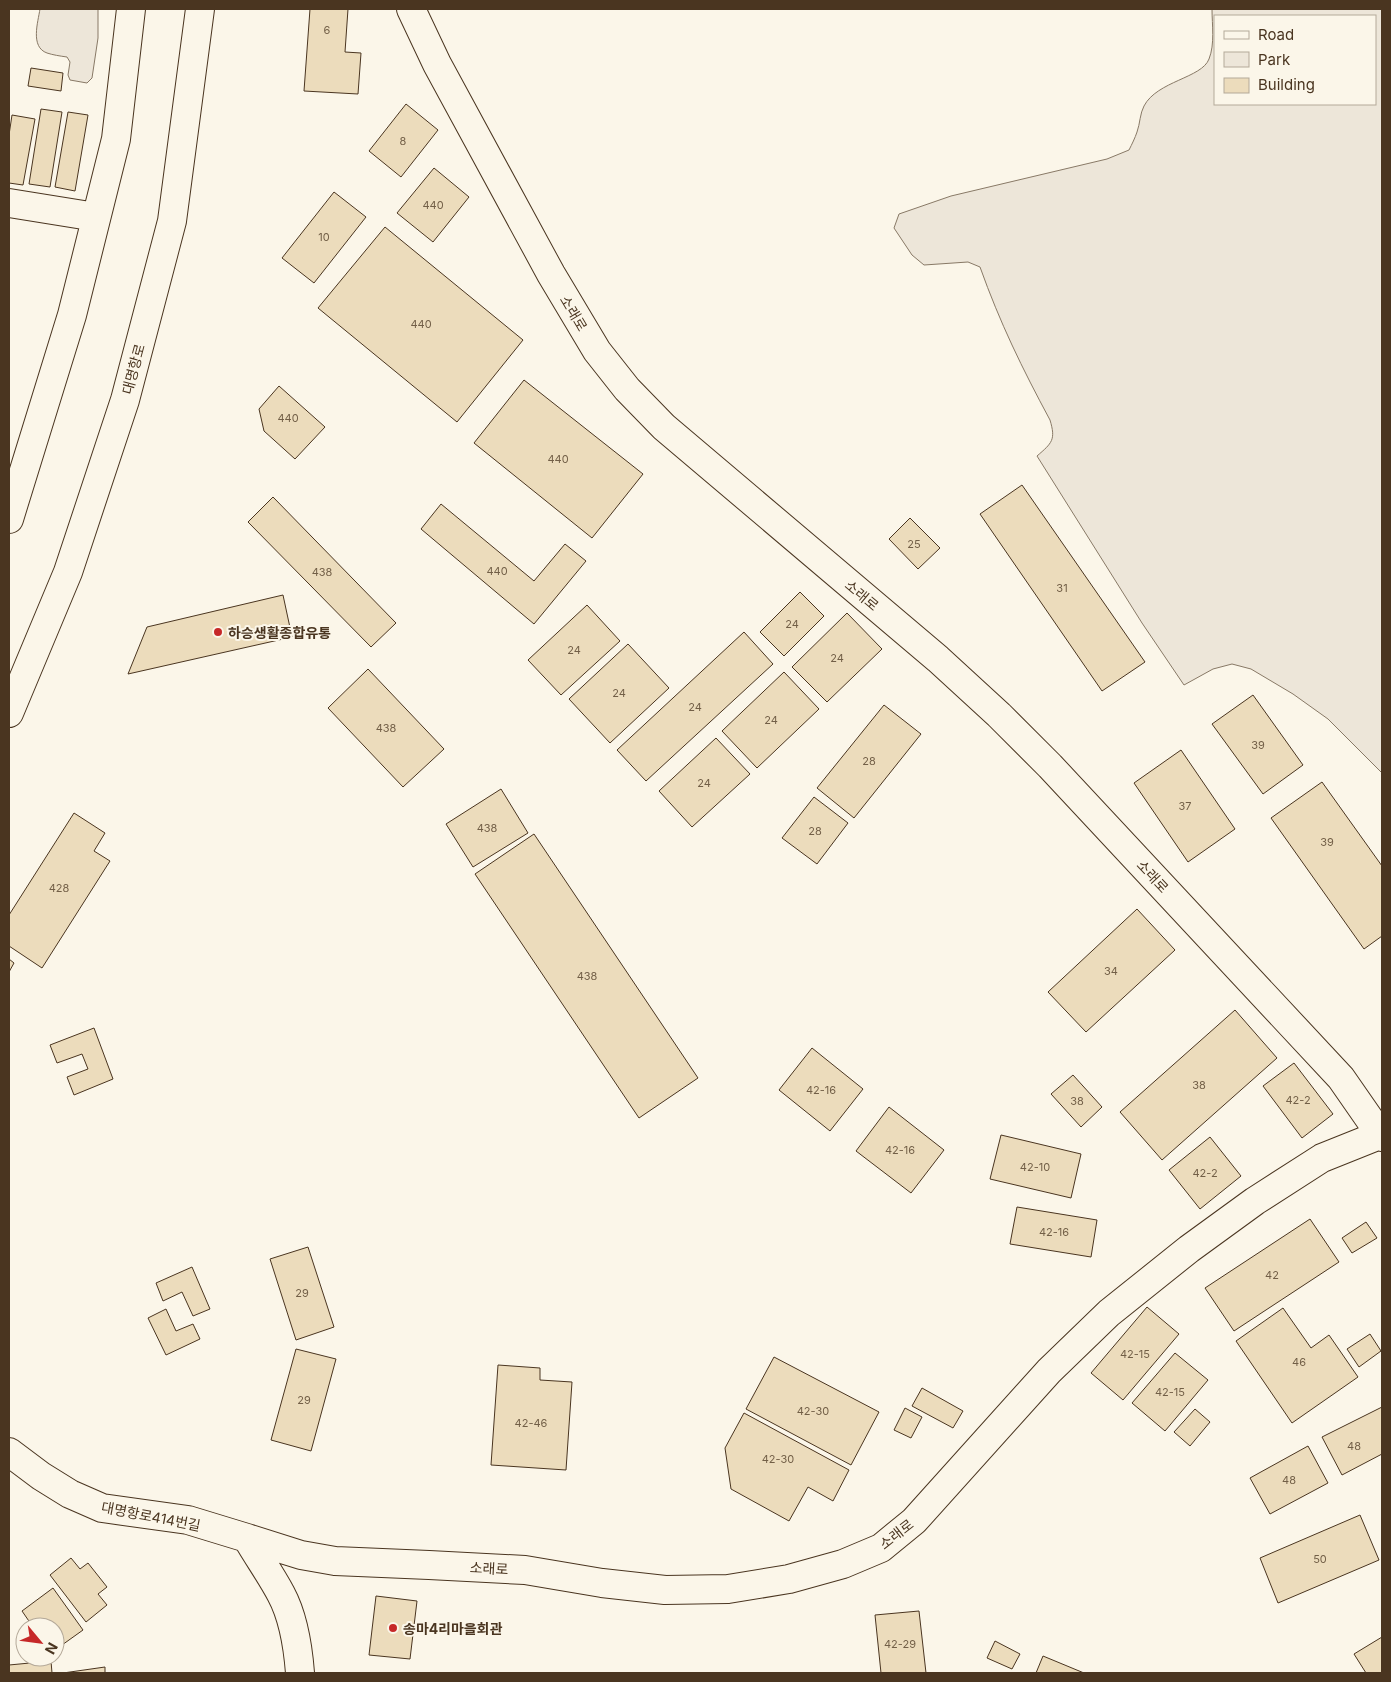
<svg xmlns="http://www.w3.org/2000/svg" width="1391" height="1682" font-family="Inter,'Noto Sans KR',sans-serif">
<style>
.green{fill:#ede6d9;stroke:#887966;fill-rule:evenodd}
.building{fill:#ecdcbc;stroke:#4a3520}
.lines{fill:none;stroke-linecap:round;stroke-linejoin:round}
.minor-casing{stroke:#4a3520;stroke-width:30}
.major-casing{stroke:#4a3520;stroke-width:30}
.minor{stroke:#fbf6e9;stroke-width:28}
.major{stroke:#fbf6e9;stroke-width:28}
.poi-dot{fill:#c62828;stroke:#fbf6e9;stroke-width:2}
.labels{text-anchor:middle;dominant-baseline:central;stroke-width:4;stroke-linejoin:round;paint-order:stroke}
.number-label{font-size:11px;fill:#725f47}
.street-label{font-size:14px;fill:#4a3520;stroke:#fbf6e9}
.poi-label{font-size:14px;font-weight:bold;fill:#4a3520;stroke:#fbf6e9;text-anchor:start}
</style>
<rect width="100%" height="100%" fill="#fbf6e9"/>
<!-- green -->
<path class="green" d="M40,9h58v29l-6,40 -5,5 -17,-3 -2,-5 2,-13 -3,-5c-7,-1 -14,-2 -20,-4 -17,-6 -9,-31 -7,-44z
M1212,9h170v764l-54,-54 -35,-25 -42,-25 -19,-5 -19,5 -29,16 -42,-62 -105,-167c15,-13 19,-16 13,-36 -28,-52 -50,-97 -70,-153l-12,-5 -44,3 -12,-10 -18,-27 5,-14 52,-18 156,-37 22,-9c3,-6 6,-12 8,-18 3,-8 3,-19 7,-26 13,-25 58,-28 65,-47 6,-15 3,-34 3,-50zM1215,16h160v88h-160z"/>
<!-- building -->
<path class="building" d="M310,9h38l-3,43 16,1 -3,41 -54,-3z
M31,68l32,5 -2,18 -33,-5z
M406,104l32,26 -37,47 -32,-26z
M41,109l21,3 -12,75 -21,-3z
M68,112l20,3 -13,76 -20,-4z
M12,115l23,4 -12,66 -14,-2v-48z
M434,168l35,29 -36,45 -36,-29z
M334,192l32,25 -52,66 -32,-25z
M385,227l138,113 -66,82 -139,-114z
M524,380l119,94 -51,64 -118,-95z
M279,386l46,41 -30,32 -31,-28 -5,-22z
M1022,485l123,177 -43,29 -122,-177z
M273,497l123,126 -25,24 -123,-125z
M441,504l93,77 31,-37 21,17 -52,63 -113,-95z
M910,518l30,30 -22,21 -29,-30z
M800,592l24,24 -40,40 -24,-24z
M283,595l9,42 -164,37 19,-47z
M587,605l33,36 -59,54 -33,-35z
M847,613l35,36 -55,53 -35,-35z
M744,632l29,32 -127,117 -29,-31z
M628,644l41,44 -59,55 -41,-44z
M368,669l76,80 -41,38 -75,-79z
M784,672l35,37 -62,59 -35,-37z
M1253,695l50,70 -40,29 -51,-70z
M884,705l37,29 -67,84 -37,-30z
M716,738l34,36 -58,53 -33,-36z
M1181,750l54,79 -47,33 -54,-79z
M1322,782l60,84v70l-18,13 -93,-131z
M501,789l27,44 -55,34 -27,-43z
M814,797l34,26 -31,41 -35,-26z
M74,813l31,20 -11,18 16,10 -68,107 -33,-22v-31z
M534,834l164,244 -59,40 -164,-244z
M1137,909l38,41 -89,82 -38,-40z
M9,959l5,4 -5,9z
M1235,1010l42,48 -115,102 -42,-48z
M94,1028l19,51 -39,16 -7,-18 21,-8 -6,-15 -25,9 -7,-18z
M812,1048l51,41 -33,42 -51,-41z
M1294,1063l39,51 -31,24 -39,-52z
M1073,1075l29,32 -21,20 -30,-33z
M889,1107l55,43 -33,43 -55,-42z
M1001,1135l80,19 -10,44 -81,-19z
M1210,1137l31,39 -41,33 -31,-39z
M1017,1207l80,13 -6,37 -81,-13z
M1310,1219l29,43 -105,69 -29,-43z
M1366,1222l11,16 -25,15 -10,-15z
M308,1247l26,80 -38,13 -26,-81z
M192,1267l18,42 -17,7 -11,-24 -19,9 -7,-18z
M1147,1307l32,27 -56,66 -32,-27z
M1283,1308l28,40 18,-13 29,42 -66,46 -56,-82z
M166,1309l10,22 17,-7 7,15 -34,16 -18,-37z
M1370,1334l11,17 -22,16 -12,-18z
M296,1349l40,10 -25,92 -40,-11z
M1175,1353l33,27 -43,51 -33,-28z
M774,1357l105,55 -28,53 -105,-56z
M498,1365l42,3v12l32,2 -6,88 -75,-5z
M922,1388l41,23 -10,17 -41,-22z
M1382,1407v47l-40,21 -20,-38z
M905,1408l17,9 -11,21 -17,-8z
M1195,1409l15,13 -20,24 -16,-14z
M744,1413l105,57 -16,31 -25,-14 -19,34 -58,-32 -6,-41z
M1308,1446l20,37 -58,31 -20,-36z
M1360,1515l19,45 -101,43 -18,-45z
M71,1558l9,11 8,-6 19,24 -9,7 9,11 -21,17 -36,-47z
M53,1588l30,42 -28,20v-23h-22l-11,-16z
M376,1596l41,5 -7,58 -41,-4z
M919,1611l7,62h-45l-6,-58z
M1382,1637v36h-16l-12,-19z
M995,1641l25,13 -8,15 -25,-11z
M1043,1656l41,17h-48z
M51,1661l1,12h-43v-8z
M105,1667v6h-42z"/>
<g class="lines">
<defs>
<path id="minor" d="M411,9l26,55 114,210 46,77 30,38 37,38 274,232 61,56 51,51 291,312 41,59
M9,203l87,14
M9,519l63,-204 44,-176 15,-130
M9,1452l32,24 29,18 32,14 86,12 59,18c11,19 24,37 34,56 13,24 17,53 19,79
M247,1538l54,17 34,6 94,4 96,5 77,13 63,7 63,-1 61,-10 54,-15 38,-16 33,-27 135,-150 60,-58 80,-64 66,-48 67,-43 60,-24"/>
<path id="major" d="M9,713l59,-141 57,-172 47,-179 28,-212"/>
</defs>
<!-- minor casing -->
<use href="#minor" class="minor-casing"/>
<!-- major casing -->
<use href="#major" class="major-casing"/>
<!-- minor -->
<use href="#minor" class="minor"/>
<!-- major -->
<use href="#major" class="major"/>
</g>
<!-- markers -->
<g class="poi-dot">
<circle cx="218" cy="632" r="5"/>
<circle cx="393" cy="1628" r="5"/>
</g>
<g class="labels">
<!-- number labels -->
<g class="number-label">
<text x="327" y="30">6</text>
<text x="403" y="141">8</text>
<text x="433" y="205">440</text>
<text x="324" y="237">10</text>
<text x="421" y="324">440</text>
<text x="288" y="418">440</text>
<text x="558" y="459">440</text>
<text x="914" y="544">25</text>
<text x="497" y="571">440</text>
<text x="322" y="572">438</text>
<text x="1062" y="588">31</text>
<text x="792" y="624">24</text>
<text x="574" y="650">24</text>
<text x="837" y="658">24</text>
<text x="619" y="693">24</text>
<text x="695" y="707">24</text>
<text x="771" y="720">24</text>
<text x="386" y="728">438</text>
<text x="1258" y="745">39</text>
<text x="869" y="761">28</text>
<text x="704" y="783">24</text>
<text x="1185" y="806">37</text>
<text x="487" y="828">438</text>
<text x="815" y="831">28</text>
<text x="1327" y="842">39</text>
<text x="59" y="888">428</text>
<text x="1111" y="971">34</text>
<text x="587" y="976">438</text>
<text x="1199" y="1085">38</text>
<text x="821" y="1090">42-16</text>
<text x="1298" y="1100">42-2</text>
<text x="1077" y="1101">38</text>
<text x="900" y="1150">42-16</text>
<text x="1035" y="1167">42-10</text>
<text x="1205" y="1173">42-2</text>
<text x="1054" y="1232">42-16</text>
<text x="1272" y="1275">42</text>
<text x="302" y="1293">29</text>
<text x="1135" y="1354">42-15</text>
<text x="1299" y="1362">46</text>
<text x="1170" y="1392">42-15</text>
<text x="304" y="1400">29</text>
<text x="813" y="1411">42-30</text>
<text x="531" y="1423">42-46</text>
<text x="1354" y="1446">48</text>
<text x="778" y="1459">42-30</text>
<text x="1289" y="1480">48</text>
<text x="1320" y="1559">50</text>
<text x="900" y="1644">42-29</text>
</g>
<!-- street labels -->
<g class="street-label">
<text transform="translate(574 313) rotate(59)">소래로</text>
<text transform="translate(133 369) rotate(-75)">대명항로</text>
<text transform="translate(862 595) rotate(40)">소래로</text>
<text transform="translate(1153 876) rotate(47)">소래로</text>
<text transform="translate(151 1516) rotate(11)">대명항로414번길</text>
<text transform="translate(896 1534) rotate(-38)">소래로</text>
<text transform="translate(489 1568) rotate(3)">소래로</text>
</g>
<!-- poi labels -->
<g class="poi-label">
<text x="228" y="632">하승생활종합유통</text>
<text x="403" y="1628">송마4리마을회관</text>
</g>
</g>
<!-- border -->
<rect width="1391" height="1682" fill="none" stroke="#4a3520" stroke-width="20"/>
<!-- legend -->
<rect x="1214" y="15" width="162" height="90" fill="#fbf6e9" stroke="#b4a999"/>
<rect x="1224" y="31" width="25" height="8" fill="#fbf6e9" stroke="#b4a999"/>
<text x="1258" y="40" font-size="15" fill="#4a3520">Road</text>
<rect x="1224" y="52" width="25" height="15" fill="#ede6d9" stroke="#b4a999"/>
<text x="1258" y="65" font-size="15" fill="#4a3520">Park</text>
<rect x="1224" y="78" width="25" height="15" fill="#ecdcbc" stroke="#b4a999"/>
<text x="1258" y="90" font-size="15" fill="#4a3520">Building</text>
<!-- north arrow -->
<g transform="translate(40 1642) rotate(119)"><circle r="24" fill="#fbf6e9" stroke="#b4a999"/>
<path d="M0-4L9 19L0 12L-9 19Z" fill="#c62828"/>
<text y="-8" font-size="14" font-weight="bold" text-anchor="middle" fill="#4a3520">N</text>
</g>
</svg>
